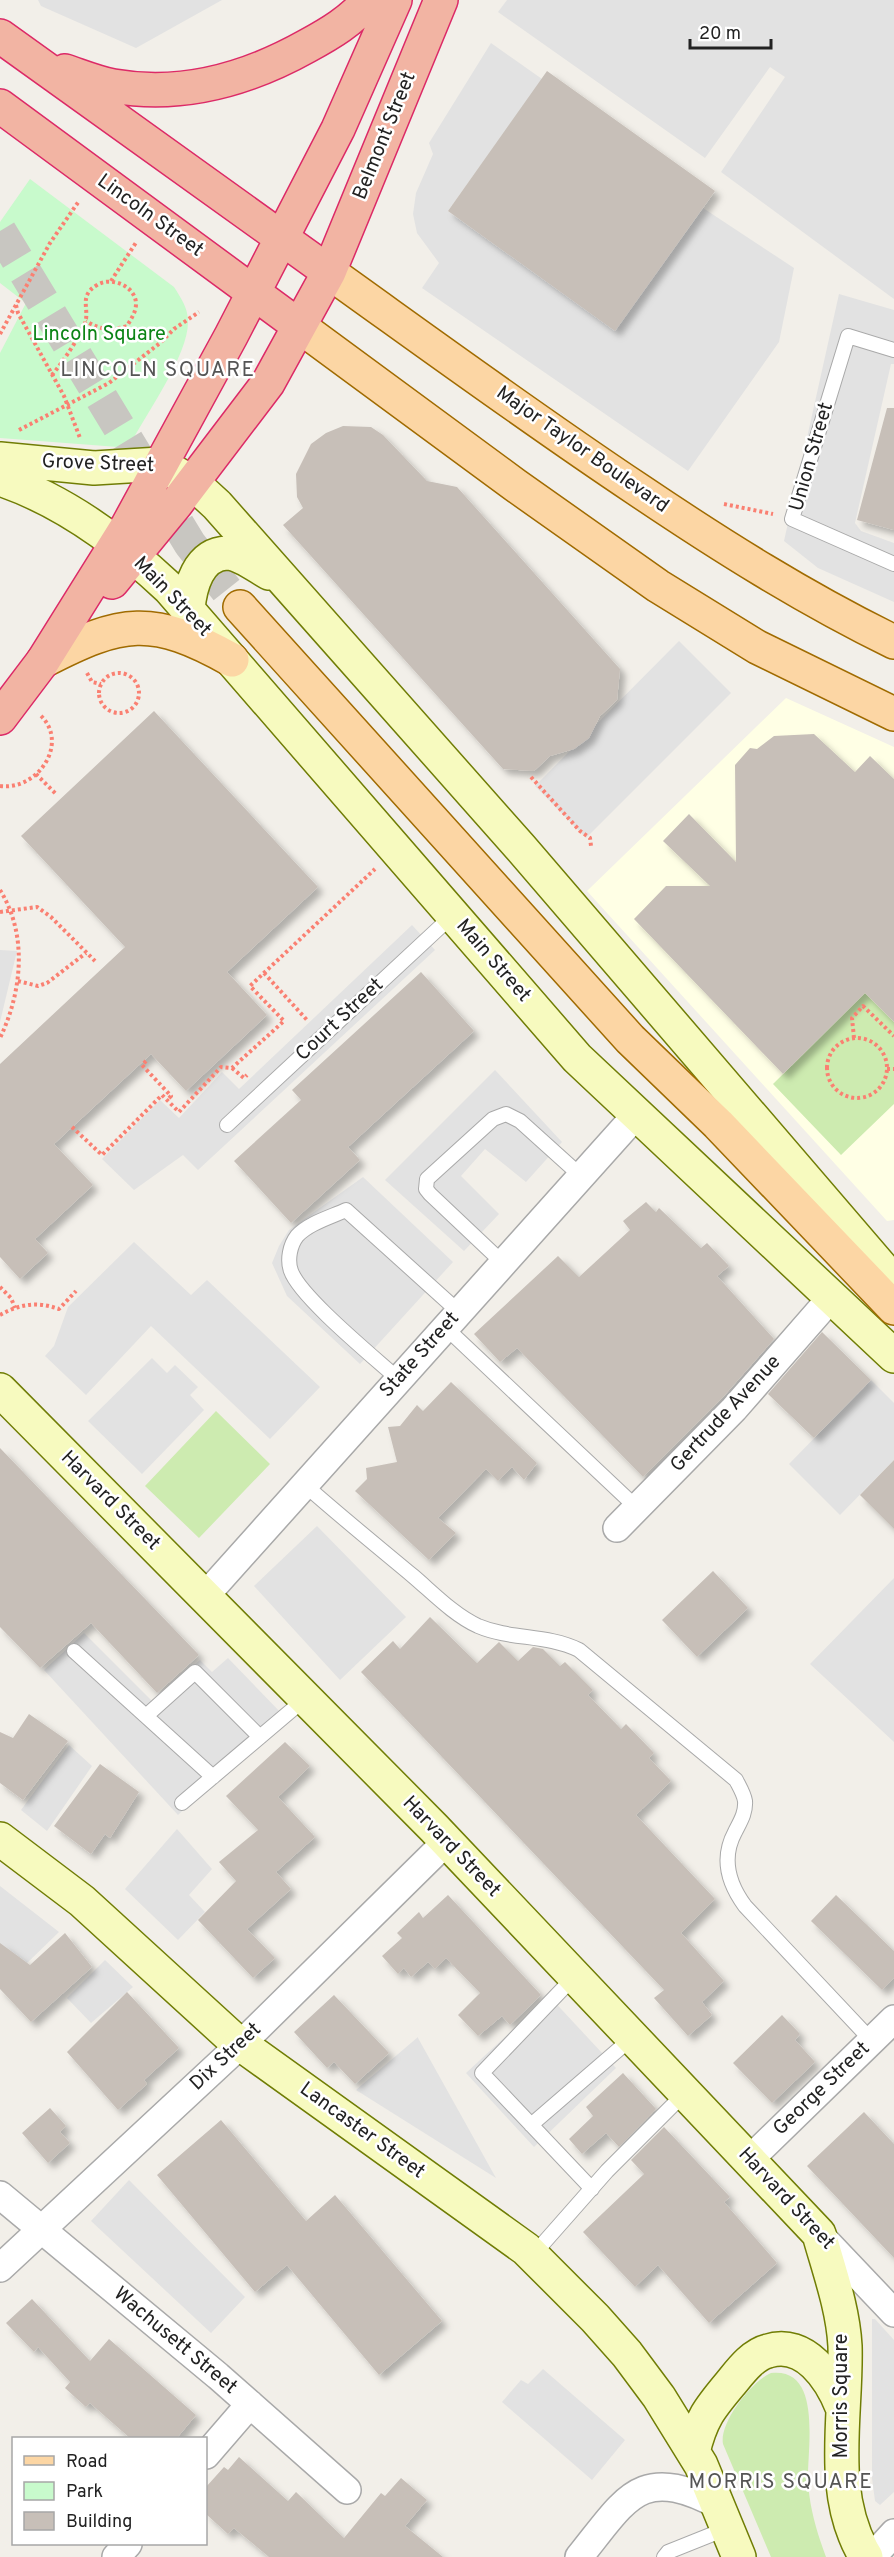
<svg xmlns="http://www.w3.org/2000/svg" width="894" height="2557" font-family="Overpass,sans-serif">
<style>
.education{fill:#ffffe5}
.grass{fill:#cdebb0}
.park{fill:#c8facc}
.parking{fill:#e2e2e2}
.building{fill:#c7bfb8;filter:url(#shadow)}
.lines{fill:none;stroke-linecap:round;stroke-linejoin:round}
.primary-tunnel{stroke:#c8c6c1;stroke-width:33;stroke-dasharray:33 16;stroke-linecap:butt}
.service-casing{stroke:#a9a9a9;stroke-width:16}
.minor-casing{stroke:#a9a9a9;stroke-width:30}
.secondary-casing{stroke:#707d05;stroke-width:36}
.primary-casing{stroke:#a06b00;stroke-width:36}
.trunk-casing{stroke:#dc2a67;stroke-width:36}
.path{stroke:#fa8072;stroke-width:4;stroke-dasharray:3 3;stroke-linecap:butt}
.service{stroke:#fff;stroke-width:14}
.minor{stroke:#fff;stroke-width:27}
.secondary{stroke:#f7fabf;stroke-width:33}
.primary{stroke:#fcd6a4;stroke-width:33}
.trunk{stroke:#f2b4a3;stroke-width:33}
.labels{text-anchor:middle;dominant-baseline:central;stroke-width:5;stroke-linejoin:round;paint-order:stroke}
.street-label{font-size:20px;fill:#222;stroke:#fff}
.park-label{font-size:20px;fill:#0c8416;stroke:#fff}
.neighbourhood-label{font-size:21px;letter-spacing:1.5px;fill:#555;stroke:#fff}
</style>
<defs>
<filter id="shadow"><feDropShadow dx="5.5" dy="5.5" stdDeviation="3" flood-color="#0004"/></filter>
</defs>
<rect width="100%" height="100%" fill="#f2efe9"/>
<!-- education -->
<path class="education" d="M786,698l108,49v473l-7,1 -300,-330z"/>
<!-- grass -->
<path class="grass" d="M865,993l29,29v82l-53,51 -68,-71z
M216,1411l54,53 -71,74 -54,-52z
M771,2373c52,-6 36,76 37,107 1,26 9,53 18,77h-55l-48,-113c-4,-21 28,-62 48,-71z"/>
<!-- park -->
<path class="park" d="M30,179l144,108c7,11 14,21 14,34 1,32 -39,89 -55,118l-15,8 -118,-9v-85l26,-50 -26,-20v-61z"/>
<!-- parking -->
<path class="parking" d="M38,0h184l-86,48 -95,-42z
M507,0h387v299l-173,-127 64,-95 -15,-10 -65,91 -207,-146z
M491,43l51,36 -94,132 167,119 88,-122 91,60 -15,74 -91,129 -266,-183 17,-25 -22,-30 -4,-19 3,-21 17,-39 -4,-11z
M839,294l55,16v54h-3l-36,159 6,8 33,12v59l-76,-34 -34,-27z
M679,641l52,52 -145,145 -51,-52z
M412,925l23,25 -237,220 -15,-15 -49,35 -32,-31 58,-59 19,18 43,-46 17,17z
M0,950l17,1 -17,71z
M495,1070l67,72 -36,40 -41,-33 -24,27 38,38 -35,37 -79,-71z
M363,1177l90,85 -93,102 -73,-68 -15,-33 7,-17 10,-16z
M134,1242l57,53 16,-15 113,107 -50,52 -119,-113 -65,69 -41,-39 9,-10 14,-39z
M152,1358l15,15 8,-8 23,22 -8,8 14,15 -62,64 -54,-53z
M871,1380l23,23v57l-54,55 -51,-51z
M317,1526l89,91 -66,63 -86,-94z
M894,1578v164l-84,-78z
M84,1633l69,69 47,-42 12,12 16,-14 55,57 -105,100 -134,-145z
M69,1745l23,21 -45,65 -26,-21z
M177,1829l35,40 -23,26 16,17 -27,28 -53,-51z
M0,1886l59,46 -35,34 -24,-22z
M105,1960l28,27 -42,36 -24,-25z
M549,1996l67,72 -82,79 -68,-74z
M418,2037v1l78,140 -140,-88z
M129,2180l116,117 -34,36 -120,-112z
M872,2319h3l19,21v152l-14,13 -5,-4 -3,-23z
M543,2369l82,71 -33,40 -90,-78 19,-22 7,4z"/>
<!-- building -->
<path class="building" d="M547,71l168,120 -100,140 -167,-120z
M887,408h7v122l-37,-10z
M343,426l28,1 12,8 44,46 30,6 163,182 -3,31 -17,16 -11,22 -15,11 -24,7 -16,15 -31,-2 -220,-244 20,-17 -6,-11 -1,-23 15,-30 15,-11z
M154,711l164,176 -91,85 40,43 -81,76 -35,-37 -97,90 39,41 -58,54 13,14 -28,26 -20,-22v-193l125,-117 -104,-111z
M814,734l41,38 15,-16 24,23v243l-29,-29 -82,81 -149,-155 32,-33h44l-47,-45 26,-27 47,48 -1,-97 15,-17 7,1 17,-13z
M421,972l53,59 -126,116 12,13 -69,63 -57,-62 67,-61 -9,-10z
M646,1202l10,10 3,-4 42,40 6,-5 22,23 -12,10 57,63 -52,59 -79,79 -126,-129 -17,14 -26,-28 84,-78 21,21 51,-47 -7,-9z
M822,1332l49,48 -57,58 -46,-44z
M451,1382l86,81 -13,17 -12,-13 -14,14 -12,-12 -48,49 18,15 -27,27 -74,-69 12,-12 -1,-11 31,-6 -9,-35 12,-1 17,-21 6,6z
M0,1448l199,207 -42,38 -66,-70 -51,45 -40,-41z
M894,1460v69l-34,-34z
M713,1571l35,37 -51,49 -35,-37z
M430,1617l47,46 22,-21 19,19 15,-14 10,2 17,17 5,-4 28,28 -5,5 33,34 5,-5 28,29 -5,5 22,23 -35,34 79,84 -34,34 43,48 -22,21 10,13 -24,21 -34,-38 10,-8 -303,-318 32,-31 7,8z
M29,1714l39,27 -45,59 -23,-17v-51l13,6z
M285,1742l25,24 -32,31 37,40 -39,35 15,17 -44,40 28,29 -22,20 -55,-58 38,-39 -17,-19 39,-32 -32,-34z
M100,1764l39,28 -29,46 -5,-4 -14,20 -37,-28z
M448,1895l93,100 -31,30 -8,-9 -24,20 -20,-21 22,-22 -34,-35 -11,11 -7,-7 -17,15 -7,-9 -6,6 -16,-18 20,-18 -5,-5 22,-21 4,6z
M836,1895l58,56v27l-12,12 -71,-69z
M65,1933l27,34 -61,55 -31,-33v-46l30,22z
M127,1992l52,56 -35,32 3,4 -29,26 -51,-58z
M334,1995l55,58 -34,31 -21,-22 -7,6 -33,-36z
M782,2015l18,19 -5,6 20,22 -43,41 -39,-40z
M623,2073l33,36 -37,38 -13,-14 -24,21 -13,-15 24,-23 -7,-9z
M50,2108l16,18 -6,6 10,11 -22,20 -26,-30z
M864,2112l30,32v114l-87,-92z
M221,2120l85,101 29,-26 107,126 -63,54 -92,-110 -32,27 -98,-117z
M664,2127l66,70 -6,5 53,61 -68,60 -51,-58 -23,22 -52,-55 61,-58 -13,-14z
M32,2299l58,62 19,-22 87,76 -20,24h-45l-41,-36 -4,4 -21,-19 5,-6 -32,-35 -4,5 -28,-29z
M239,2457l49,44 8,-9 48,46 37,-45 4,3 16,-18 26,22 -22,26 38,31h-174l-35,-29 -6,6 -22,-20v-27l18,-20 4,3z"/>
<g class="lines">
<!-- primary-tunnel -->
<path class="primary-tunnel" d="M0,231l190,313 50,63"/>
<defs>
<path id="service" d="M894,350l-46,-14 -56,183 102,45
M227,1125l226,-210
M503,1263l-73,-69 -4,-5 1,-10 66,-60 13,-5 14,7 61,55
M445,1327l192,181
M398,1379c-23,-21 -98,-82 -107,-108 -4,-11 -1,-26 6,-35 12,-13 34,-19 49,-26l113,102
M305,1485c35,31 72,61 108,91 20,17 41,39 65,50 33,14 68,8 101,24l157,130c3,6 8,14 9,21 1,12 -5,21 -10,31 -14,26 -7,51 10,74l127,135
M74,1651l139,126
M146,1716l49,-44 65,65
M182,1803l124,-105
M575,1976l-93,97 110,116
M531,2125l102,-88
M533,2255l74,-84 78,-78
M664,2557l4,-5 60,-24"/>
<path id="minor" d="M617,1528l117,-119 97,-111
M205,1596l432,-482
M749,2160l145,-141
M0,2195l218,181 129,114
M819,2234l75,79
M0,2268l241,-224 206,-203
M206,2455l44,-51
M116,2557l12,-13
M579,2557c48,-59 61,-94 141,-51
M872,2557l22,-24"/>
<path id="secondary" d="M0,459l94,9 66,-4 33,19 24,22 304,343 373,434
M0,479c63,21 121,64 169,109l408,470 317,298
M188,609c2,-22 10,-55 39,-56 13,0 31,14 42,20
M0,1390l434,438 385,406c10,36 24,74 26,112 2,70 -18,148 21,211
M0,1839l82,62 150,137 294,211 69,69 32,36 32,43 42,68 38,92
M693,2452c8,-33 16,-43 37,-68 10,-12 22,-29 38,-33 37,-12 63,28 74,56"/>
<path id="primary" d="M329,272c102,73 203,147 308,217 83,56 167,109 257,153
M299,326l216,159 143,101 99,61 137,67
M240,607l390,432 88,85 176,184
M43,661c79,-41 109,-46 189,-1"/>
<path id="trunk" d="M0,36l329,236
M65,71c15,5 32,12 48,15 68,12 135,-7 194,-40 24,-13 44,-25 62,-46
M0,106l299,220
M112,582l64,-78 92,-121 61,-111 112,-272
M0,718l43,-57 85,-136 103,-189 107,-207 57,-129"/>
</defs>
<!-- service casing -->
<use href="#service" class="service-casing"/>
<!-- minor casing -->
<use href="#minor" class="minor-casing"/>
<!-- secondary casing -->
<use href="#secondary" class="secondary-casing"/>
<!-- primary casing -->
<use href="#primary" class="primary-casing"/>
<!-- trunk casing -->
<use href="#trunk" class="trunk-casing"/>
<!-- path -->
<path class="path" d="M111,281l26,-40
M16,305l2,8 46,83 16,42
M0,334l50,-91 29,-42
M52,375c10,-12 28,-38 33,-52 5,-14 -7,-27 12,-38 14,-9 39,1 39,19 0,8 -5,15 -9,22 -16,5 -27,4 -41,-5
M19,430l90,-47 51,-40 14,-14 25,-17
M724,504l49,10
M87,673l5,9 9,2
M99 693a20 20 0 1 1 40 0a20 20 0 1 1-40 0Z
M36,774l20,20
M531,777l49,54 10,7 1,8
M0,786c38,5 71,-44 39,-72
M0,890c28,45 22,102 0,148
M0,912l37,-5 14,10 44,44
M264,973l43,47
M18,981l20,5 9,-3 39,-30
M827 1068a30 30 0 1 1 60 0a30 30 0 1 1-60 0Z
M854,1038l-2,-20 11,-12 31,30
M146,1061l-4,4 29,31 -4,4
M232,1068l12,10 3,-3
M887,1069h7
M72,1127l30,28 60,-60 17,17 42,-45 11,1 52,-47 -34,-35 125,-117
M0,1287l11,11 4,10
M0,1315c20,-11 37,-14 59,-6l17,-18"/>
<!-- service -->
<use href="#service" class="service"/>
<!-- minor -->
<use href="#minor" class="minor"/>
<!-- secondary -->
<use href="#secondary" class="secondary"/>
<!-- primary -->
<use href="#primary" class="primary"/>
<!-- trunk -->
<use href="#trunk" class="trunk"/>
</g>
<g class="labels">
<!-- street labels -->
<g class="street-label">
<text transform="translate(385 136) rotate(-68)">Belmont Street</text>
<text transform="translate(150 216) rotate(36)">Lincoln Street</text>
<text transform="translate(582 450) rotate(35)">Major Taylor Boulevard</text>
<text transform="translate(812 457) rotate(-74)">Union Street</text>
<text transform="translate(98 464) rotate(2)">Grove Street</text>
<text transform="translate(172 597) rotate(46)">Main Street</text>
<text transform="translate(493 961) rotate(49)">Main Street</text>
<text transform="translate(340 1020) rotate(-43)">Court Street</text>
<text transform="translate(420 1355) rotate(-48)">State Street</text>
<text transform="translate(726 1414) rotate(-47)">Gertrude Avenue</text>
<text transform="translate(110 1501) rotate(45)">Harvard Street</text>
<text transform="translate(451 1847) rotate(46)">Harvard Street</text>
<text transform="translate(226 2057) rotate(-43)">Dix Street</text>
<text transform="translate(822 2089) rotate(-44)">George Street</text>
<text transform="translate(362 2131) rotate(36)">Lancaster Street</text>
<text transform="translate(786 2199) rotate(47)">Harvard Street</text>
<text transform="translate(175 2341) rotate(40)">Wachusett Street</text>
<text transform="translate(842 2396) rotate(-90)">Morris Square</text>
</g>
<!-- park labels -->
<g class="park-label">
<text x="99" y="335">Lincoln Square</text>
</g>
<!-- neighbourhood labels -->
<g class="neighbourhood-label">
<text x="158" y="370">LINCOLN SQUARE</text>
<text x="781" y="2482">MORRIS SQUARE</text>
</g>
</g>
<!-- legend -->
<rect x="12" y="2437" width="195" height="108" fill="#ffffff" stroke="#a7a7a7" stroke-width="1.5"/>
<rect x="24" y="2456" width="30" height="9" fill="#fcd6a4" stroke="#a7a7a7" stroke-width="1.5"/>
<text x="66" y="2467" font-size="18" fill="#222222">Road</text>
<rect x="24" y="2482" width="30" height="18" fill="#c8facc" stroke="#a7a7a7" stroke-width="1.5"/>
<text x="66" y="2497" font-size="18" fill="#222222">Park</text>
<rect x="24" y="2512" width="30" height="18" fill="#c7bfb8" stroke="#a7a7a7" stroke-width="1.5"/>
<text x="66" y="2527" font-size="18" fill="#222222">Building</text>
<!-- scale -->
<path d="M690 39v9h81v-9" fill="none" stroke="#222222" stroke-width="3"/>
<text x="699" y="39" font-size="18" fill="#222222" stroke="#ffffff" stroke-width="4.5" paint-order="stroke">20 m</text>
</svg>
